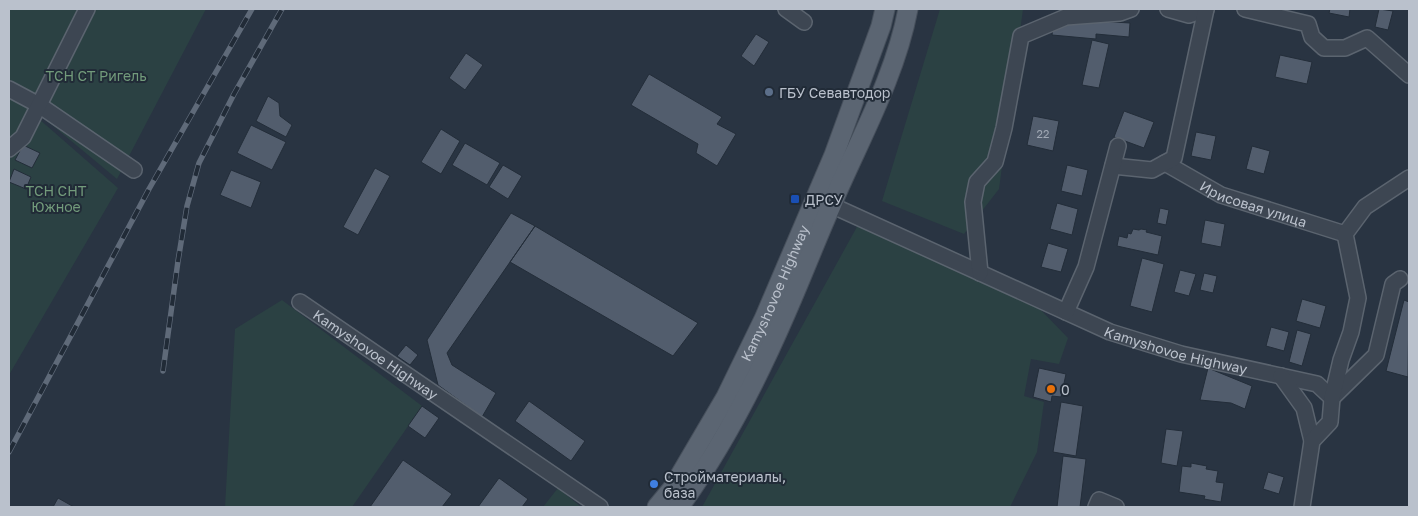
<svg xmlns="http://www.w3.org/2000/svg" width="1418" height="516" font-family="'Golos Text',sans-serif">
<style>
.green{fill:#2b4143}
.building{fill:#525d6d;stroke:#232d39}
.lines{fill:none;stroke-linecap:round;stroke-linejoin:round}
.minor-casing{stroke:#5b646f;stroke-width:18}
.major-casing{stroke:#464f5b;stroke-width:21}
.minor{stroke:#3d4652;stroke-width:15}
.major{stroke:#5b6572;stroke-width:19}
.rail-casing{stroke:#5f6a79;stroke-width:5.5}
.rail{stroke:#212b37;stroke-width:4;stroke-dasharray:11;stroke-linecap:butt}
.service-dot{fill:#5c6f8a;stroke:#212b37;stroke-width:2}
.transit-dot{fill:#1a4fb4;stroke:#212b37;stroke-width:2}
.food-dot{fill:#e8710a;stroke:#212b37;stroke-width:2}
.shop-dot{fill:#3f7fe0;stroke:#212b37;stroke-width:2}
.labels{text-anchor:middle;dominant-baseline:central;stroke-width:4;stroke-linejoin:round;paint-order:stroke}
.number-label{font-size:11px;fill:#a0a8b4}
.park-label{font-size:14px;fill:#729b7b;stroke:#212b37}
.poi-label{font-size:14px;fill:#bac1cc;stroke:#212b37;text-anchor:start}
.street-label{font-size:14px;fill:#bac1cc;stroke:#212b37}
</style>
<rect width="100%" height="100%" fill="#293442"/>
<!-- green -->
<path class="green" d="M9,9h197l-89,170 -77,-64 -31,25z
M940,9h151h-68l-24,180 -35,45 -82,-33z
M39,119l79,69 -109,187v-231z
M858,225l178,80 32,33 -9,26 -28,-5 -7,37 20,6 -7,50 -27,55h-308z
M282,300l140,106 -70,101h-127l10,-178z
M558,488l23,19h-38z"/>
<!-- building -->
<path class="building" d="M1330,9h20l-1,8 -20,-4z
M1379,9l14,2 -5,19 -13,-3z
M1081,20l49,3 -1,14 -33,-3v5l-44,-4 1,-8z
M756,34l13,8 -15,24 -13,-10z
M1092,40l17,4 -10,44 -17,-3z
M466,53l17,12 -18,25 -16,-12z
M1280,55l32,7 -5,22 -32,-7z
M649,74l73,43 -5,7 19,10 -19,32 -21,-13 2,-9 -67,-39z
M268,96l11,7 1,13 12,9 -6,12 -30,-16z
M1124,111l30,11 -10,26 -30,-11z
M1033,116l26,5 -6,30 -26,-6z
M251,125l35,17 -14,28 -35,-17z
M441,129l19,12 -19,33 -20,-12z
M1196,132l20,4 -5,24 -20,-4z
M465,143l35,20 -13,22 -35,-20z
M23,145l17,8 -8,15 -17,-8z
M1252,146l18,5 -6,23 -18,-5z
M503,165l19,11 -14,23 -19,-12z
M1067,165l21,5 -6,26 -21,-5z
M375,168l15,8 -32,59 -15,-8z
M14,169l17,8 -5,12 -17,-7z
M231,170l30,12 -10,26 -31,-13z
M1057,203l21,6 -6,26 -22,-6z
M1160,208l9,2 -3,15 -9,-2z
M511,213l24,13 -88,127 5,12 44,28 -14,24 -44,-32 -11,-45z
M1205,220l20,4 -4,23 -20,-4z
M535,226l163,97 -25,33 -163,-94z
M1133,229l6,1 2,-1 6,1 -1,2 16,4 -4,19 -41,-9 2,-10 8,2 1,-5 3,1z
M1048,243l20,6 -7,23 -20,-5z
M1142,258l22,6 -12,48 -22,-6z
M1180,270l16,4 -7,22 -15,-4z
M1204,273l13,3 -4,17 -13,-3z
M1302,299l24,7 -6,22 -24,-7z
M1404,300l5,2 -1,75 -22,-6z
M1271,327l18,5 -5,19 -18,-5z
M1297,330l14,4 -9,32 -13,-4z
M406,345l12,10 -8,10 -13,-9z
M1039,368l27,6 -5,23 -9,-1 -1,6 -18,-5z
M1208,368l44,18 -7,23 -14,-6 -31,-3z
M529,401l56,40 -14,20 -56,-40z
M1061,402l22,4 -7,50 -23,-4z
M422,406l17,12 -14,20 -17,-12z
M1166,429l17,2 -6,35 -16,-3z
M1063,456l23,3 -6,48h-23z
M403,460l49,34 -10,13h-72z
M1191,463l16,3 -1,3 12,2 -2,11 8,1 -3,19 -17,-3 1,-3 -26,-4 3,-26 9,1z
M1268,472l16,5 -5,17 -16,-5z
M499,478l29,21 -6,8h-44z
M58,498l16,9h-21z"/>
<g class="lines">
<defs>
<g id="minor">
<path d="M786,9l18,13"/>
<path d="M1168,9l21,6 17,-6"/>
<path d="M1245,9l63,15 4,13 12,11h21l22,-10 42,37"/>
<path d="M9,89l30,16 95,65"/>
<path d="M9,149l14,-12 64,-128"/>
<path id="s1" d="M1165,163l56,32 124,39"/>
<path d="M1113,166l39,4 22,-12 32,-149"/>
<path id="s2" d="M831,205l279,127 71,22 136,30 15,14"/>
<path d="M980,273l-7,-71 4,-20 18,-20 9,-34 17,-92 45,-19 54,-4 11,-4"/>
<path id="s3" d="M300,302l300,205"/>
<path d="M1066,312l20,-45 32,-121"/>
<path d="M1281,376l23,32 8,33"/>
<path d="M1332,398l44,-43 17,-71 7,-5"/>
<path d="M1096,507l3,-7 17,7"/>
<path d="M1302,507l10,-66 18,-19 2,-24 9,-38 10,-28 7,-34 -13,-64 20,-27 44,-29"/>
</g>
<g id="major">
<path id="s4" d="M657,507l15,-18 54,-92 38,-78 70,-164 47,-129 4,-17"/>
<path d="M679,507c43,-59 77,-125 106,-192 16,-36 30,-73 46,-109 27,-64 64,-128 77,-197"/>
</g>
</defs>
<!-- minor casing -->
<use href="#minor" class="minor-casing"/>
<!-- major casing -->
<use href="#major" class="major-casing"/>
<!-- minor -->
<use href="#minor" class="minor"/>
<!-- major -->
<use href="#major" class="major"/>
<defs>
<path id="rail" d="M163,371l15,-110 9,-55 12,-43 35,-69 48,-85
M9,452l140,-263 103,-180"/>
</defs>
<!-- rail casing -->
<use href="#rail" class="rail-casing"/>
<!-- rail -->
<use href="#rail" class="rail"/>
</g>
<!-- markers -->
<circle class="service-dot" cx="769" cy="92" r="5"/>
<rect class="transit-dot" x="790" y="194" width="10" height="10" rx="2.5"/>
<circle class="food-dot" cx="1051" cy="389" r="5"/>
<circle class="shop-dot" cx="654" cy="484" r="5"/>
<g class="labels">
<!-- number labels -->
<g class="number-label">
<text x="1043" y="133">22</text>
</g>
<!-- park labels -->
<g class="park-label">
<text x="96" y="75">ТСН СТ Ригель</text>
<text x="56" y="190">ТСН СНТ<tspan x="56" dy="16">Южное</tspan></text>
</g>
<!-- poi labels -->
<g class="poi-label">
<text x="779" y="92">ГБУ Севавтодор</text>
<text x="805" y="199">ДРСУ</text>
<text x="1061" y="389">0</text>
<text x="664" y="476">Стройматериалы,<tspan x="664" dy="16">база</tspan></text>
</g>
<!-- street labels -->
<g class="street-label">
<text stroke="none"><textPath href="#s1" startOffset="98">Ирисовая улица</textPath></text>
<text stroke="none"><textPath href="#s4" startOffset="245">Kamyshovoe Highway</textPath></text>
<text stroke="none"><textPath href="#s2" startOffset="375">Kamyshovoe Highway</textPath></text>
<text stroke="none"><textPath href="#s3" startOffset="92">Kamyshovoe Highway</textPath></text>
</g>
</g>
<!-- border -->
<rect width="1418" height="516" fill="none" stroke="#bac1cc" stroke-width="20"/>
</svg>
